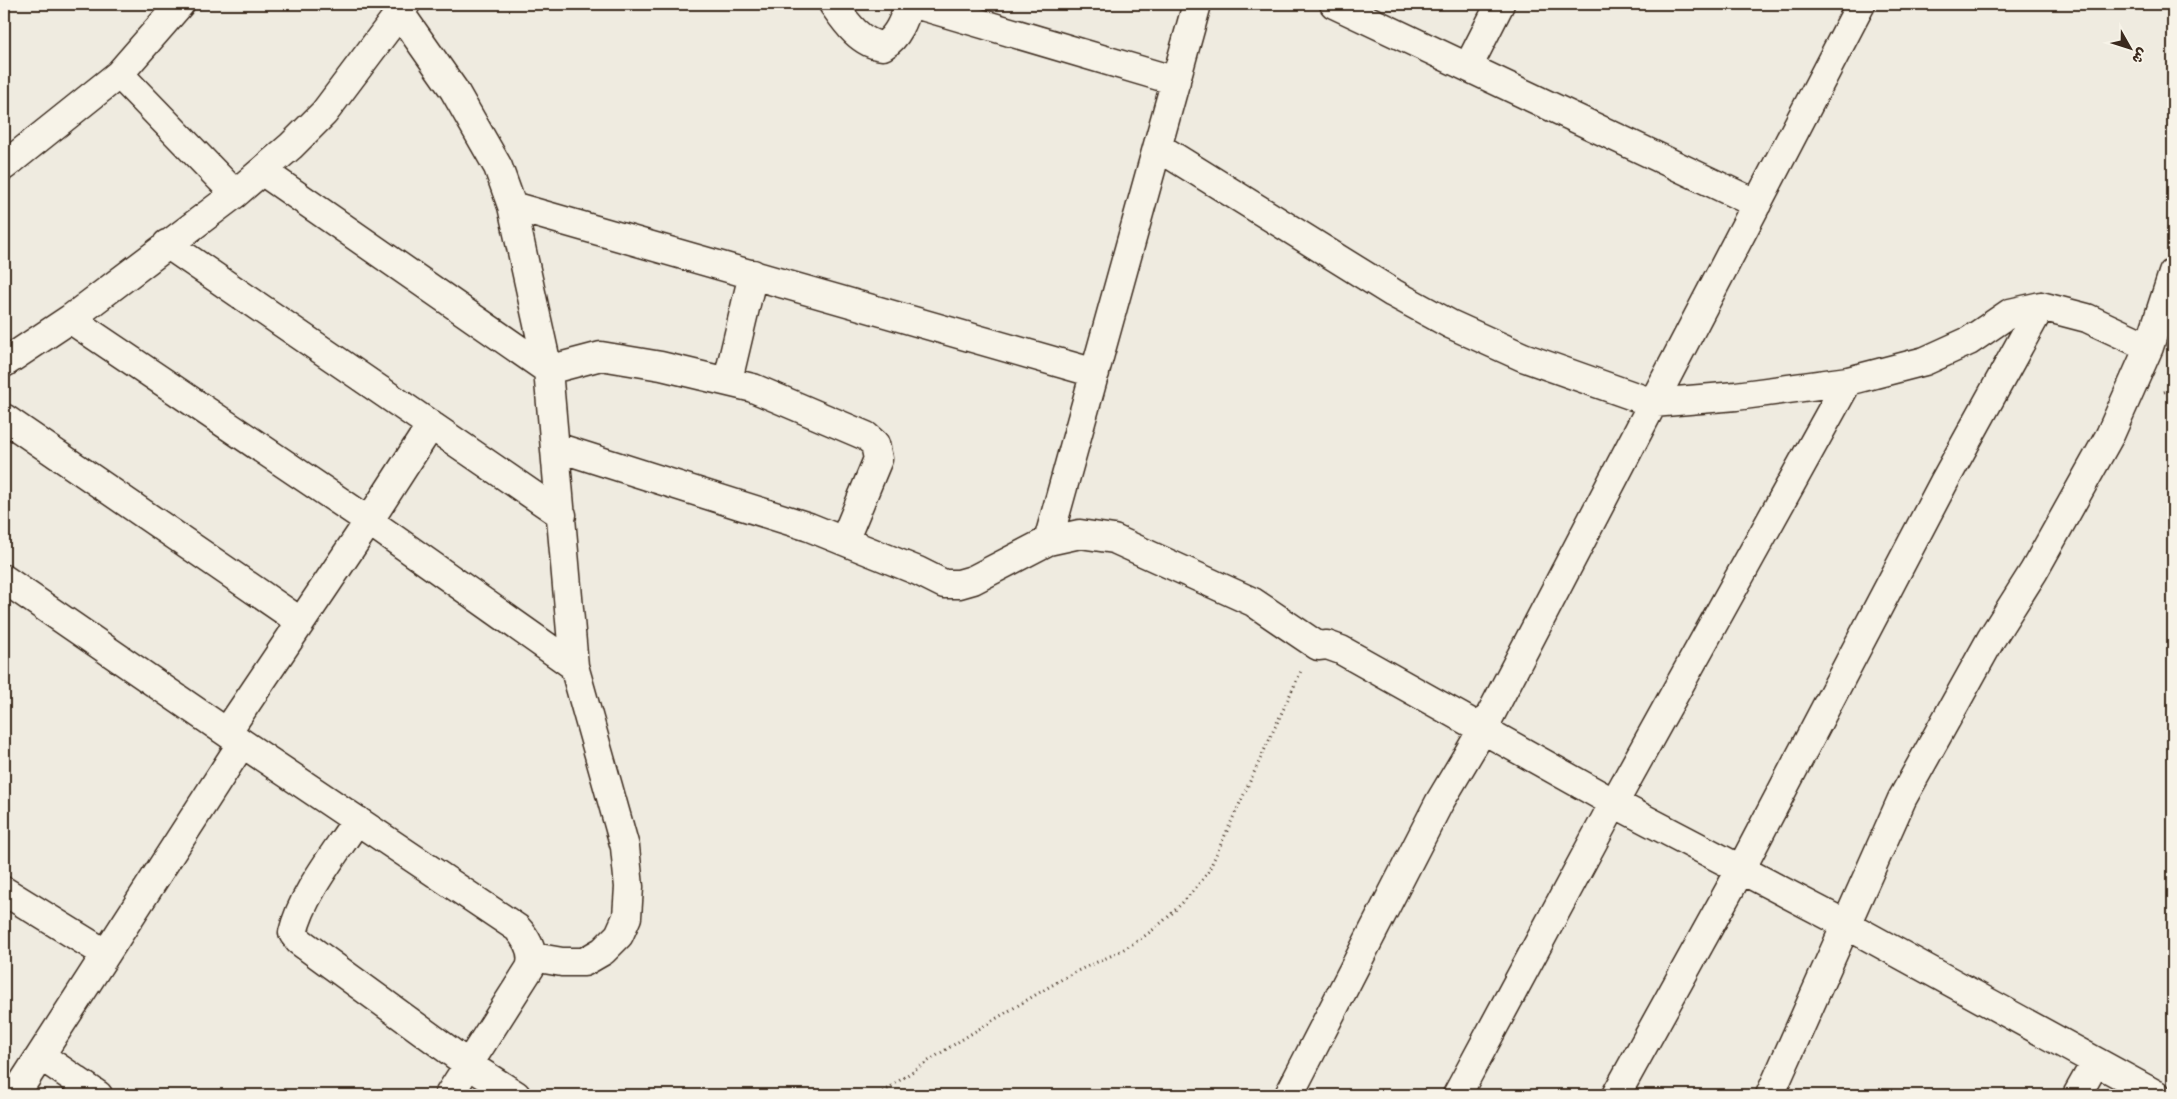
<svg xmlns="http://www.w3.org/2000/svg" width="2177" height="1099" font-family="'Indie Flower','Playpen Sans Arabic',sans-serif">
<style>
.lines{fill:none;stroke-linecap:round;stroke-linejoin:round}
.minor-casing{stroke:#3b2a1e;stroke-width:31}
.path{stroke:#3b2a1e;stroke-width:3;stroke-dasharray:1 4;stroke-linecap:butt}
.minor{stroke:#f7f3e8;stroke-width:28}
</style>
<rect width="100%" height="100%" fill="#efebe0"/>
<filter id="ink" filterUnits="userSpaceOnUse"><feTurbulence type="fractalNoise" baseFrequency=".02" numOctaves="2"/><feDisplacementMap in="SourceGraphic" scale="10" xChannelSelector="R" yChannelSelector="G"/><feConvolveMatrix kernelMatrix="1 2 1 2 8 2 1 2 1" color-interpolation-filters="sRGB"/></filter>
<g filter="url(#ink)">
<g class="lines">
<defs>
<path id="minor" d="M833,4c12,17 27,40 50,42 15,-9 21,-26 26,-42
M915,4l261,77
M1334,4l423,200
M400,13l54,77 44,77 14,39 36,164 26,296 51,181 4,40 -2,30 -8,18 -16,16 -19,11h-22l-29,-5
M1468,67l32,-63
M119,74l116,120
M1158,147l235,146 57,31 73,33 130,46 83,-7 112,-15 77,-20 44,-20 41,-28 31,-7 46,12 62,29
M4,166l115,-92 61,-70
M262,171l286,199 53,-14 60,10 92,22 113,48 9,8 3,15 -34,82
M512,206l583,167
M167,244l395,271
M70,319l299,202 205,145
M4,363l66,-44 165,-125 56,-48 33,-33 82,-109
M728,380l25,-106
M4,418l297,204
M556,447l253,80 109,44 26,13h15l14,-4 75,-39 32,-7 34,5 139,63 65,44 9,-1 14,5 273,153 233,122 310,170
M1048,541l149,-537
M4,579l238,164 -227,352
M227,732l142,-211 62,-96
M242,743l275,185c11,12 18,25 13,40l-81,127
M357,820c-22,34 -55,74 -64,113l6,8 170,124 47,30
M4,891l102,63
M41,1056l57,39
M1289,1095l150,-292 44,-74 378,-725
M1457,1095l157,-292 234,-422
M1616,1095l125,-226 203,-387 97,-176
M1770,1095l132,-296 89,-160 43,-68 76,-136 39,-88 24,-74
M2077,1095l18,-32"/>
</defs>
<!-- minor casing -->
<use href="#minor" class="minor-casing"/>
<!-- path -->
<path class="path" d="M2164,392l9,-3
M879,1095c59,-43 123,-80 185,-117 19,-11 40,-18 58,-28 34,-18 64,-48 86,-78l93,-201"/>
<!-- minor -->
<use href="#minor" class="minor"/>
</g>
</g>
<!-- margin -->
<rect width="2177" height="1099" fill="none" stroke="#f7f3e8" stroke-width="20"/>
<rect x="10" y="10" width="2157" height="1079" fill="none" stroke="#3b2a1e" stroke-width="2" filter="url(#ink)"/>
<!-- north arrow -->
<g transform="translate(2130 48) rotate(129)" stroke="#f7f3e8" stroke-width="4" paint-order="stroke">
<path d="M0-4L9 19L0 12L-9 19Z" fill="#3b2a1e"/>
<text y="-8" font-size="14" font-weight="bold" text-anchor="middle" fill="#3b2a1e">ش</text>
</g>
</svg>
